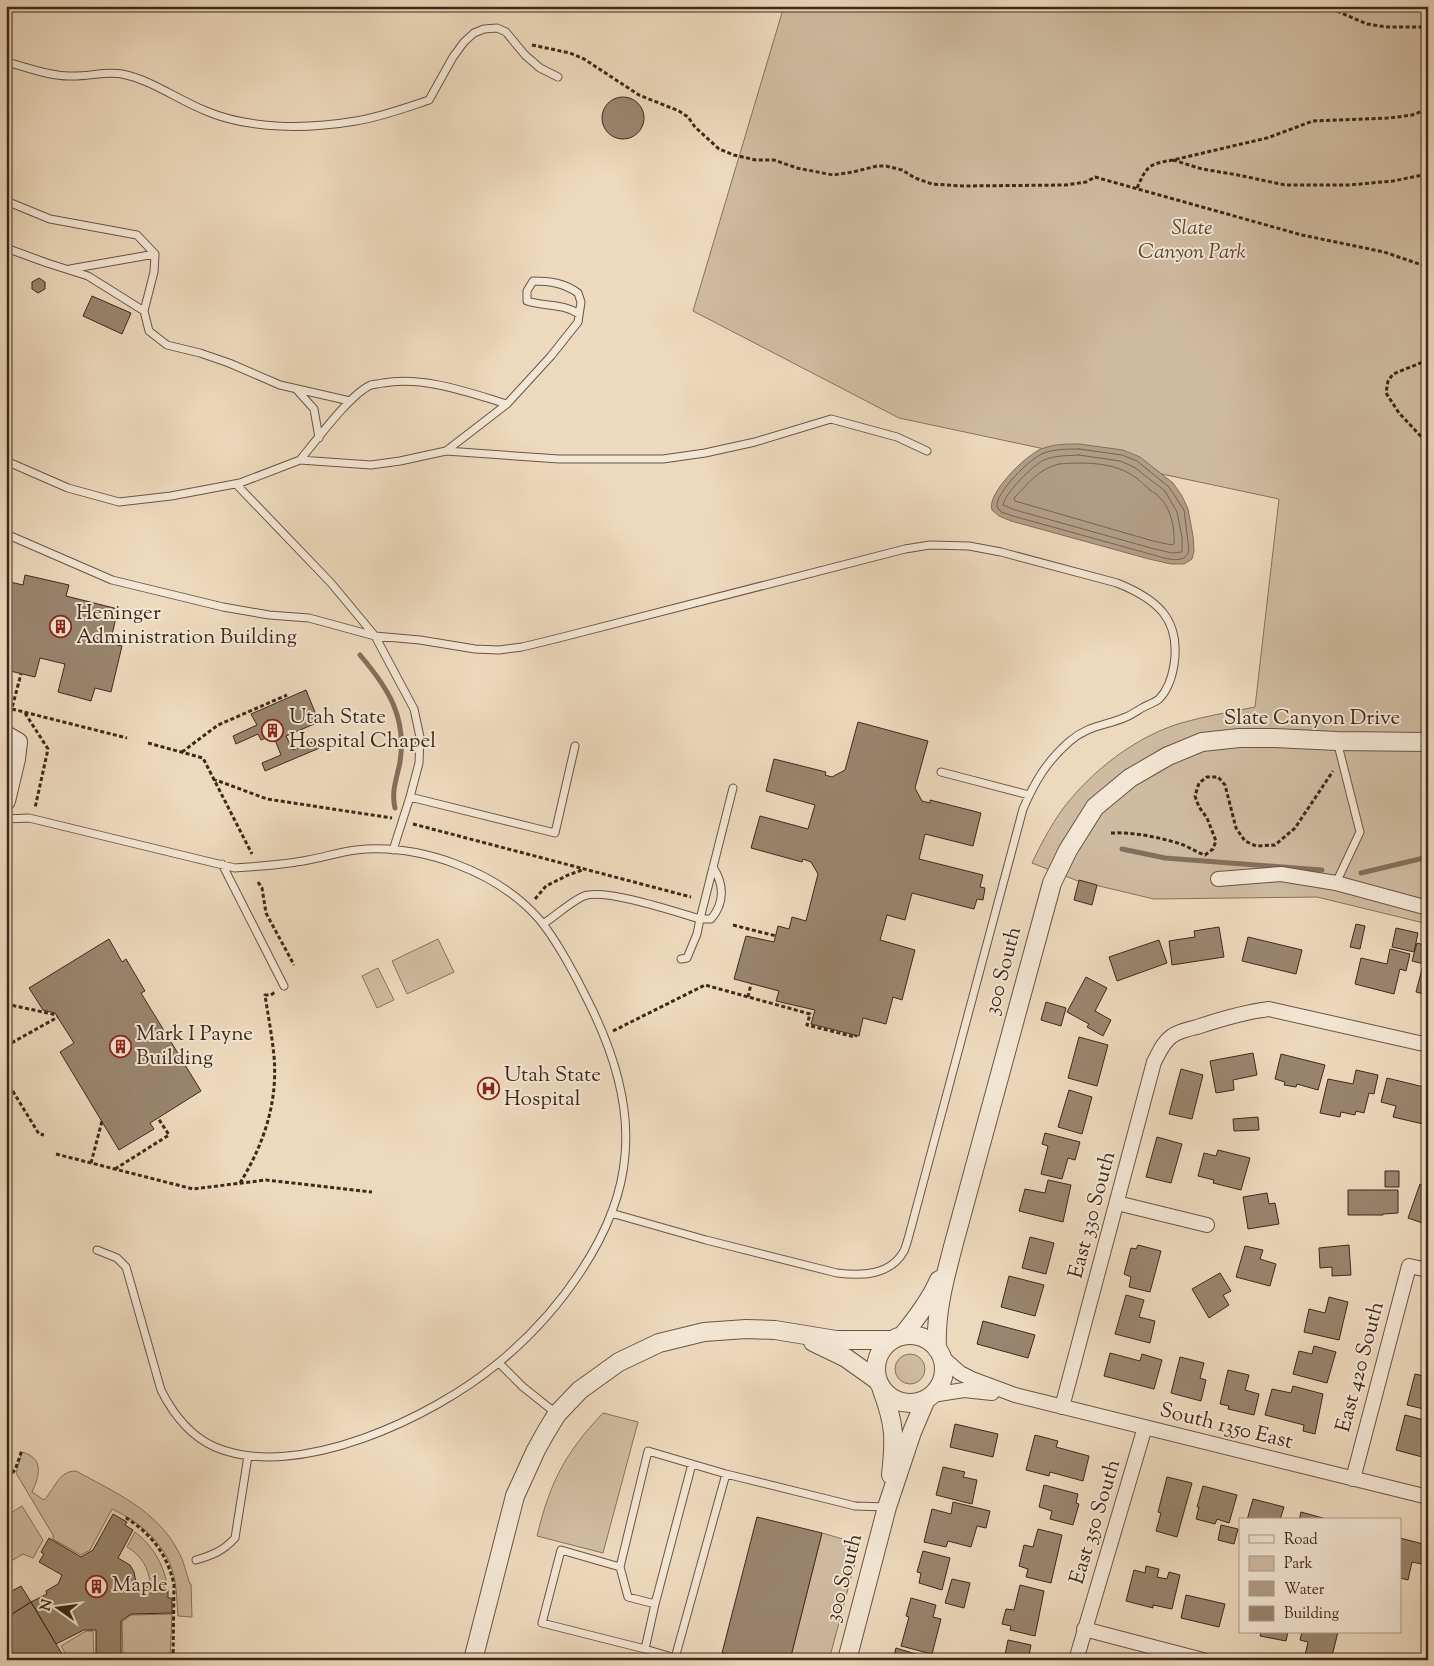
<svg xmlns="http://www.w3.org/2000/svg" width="1434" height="1666" font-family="'Sorts Mill Goudy',serif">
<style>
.green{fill:#cfbba1;stroke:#86725e}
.water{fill:#b19d86;stroke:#836f5b}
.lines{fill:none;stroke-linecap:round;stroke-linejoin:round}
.shore{stroke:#776350;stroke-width:1}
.stream{stroke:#836f5b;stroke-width:5}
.building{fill:#99856f;stroke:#3d291b}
.service-casing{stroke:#695544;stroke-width:9}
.minor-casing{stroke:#695544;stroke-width:16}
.tertiary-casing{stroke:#695544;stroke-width:20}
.path{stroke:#3d291b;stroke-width:3;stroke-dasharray:4 2.5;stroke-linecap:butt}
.service{stroke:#f3e6d4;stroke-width:7}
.minor{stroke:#f3e6d4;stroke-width:14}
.tertiary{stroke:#f3e6d4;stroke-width:18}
.labels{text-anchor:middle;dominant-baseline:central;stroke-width:4;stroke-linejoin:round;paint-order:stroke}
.park-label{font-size:21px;font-style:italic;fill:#5a4636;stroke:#f3e6d4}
.poi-label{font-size:21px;fill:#3d291b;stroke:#f3e6d4;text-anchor:start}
.street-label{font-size:21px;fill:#3d291b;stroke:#f3e6d4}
</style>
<rect width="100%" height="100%" fill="#edd9bd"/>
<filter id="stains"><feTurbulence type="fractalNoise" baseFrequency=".004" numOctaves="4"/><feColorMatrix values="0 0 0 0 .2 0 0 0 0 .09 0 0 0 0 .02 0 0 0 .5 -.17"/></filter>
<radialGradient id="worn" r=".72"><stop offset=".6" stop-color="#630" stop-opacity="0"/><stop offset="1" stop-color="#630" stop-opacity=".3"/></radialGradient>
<!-- green -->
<path class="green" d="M784,6h644v918l-111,-27 -163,2 -76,-18 -46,-18c10,-21 22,-44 37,-62 28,-34 69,-65 112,-78 24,-7 50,-11 74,-16l24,-208 -380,-81 -206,-107z
M438,939l16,33 -47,22 -15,-33z
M378,968l16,32 -17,8 -15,-32z
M895 1369a15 15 0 1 1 30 0a15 15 0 1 1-30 0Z
M603,1413l35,9 -35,131 -66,-17c13,-54 28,-83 66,-123z
M22,1452c22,6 18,23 10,40l12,8c11,-11 14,-29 32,-29 38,21 81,39 102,80 6,10 8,22 12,33h1l1,33 -14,-1c-1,-11 -1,-23 -3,-34 -5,-35 -33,-59 -63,-73l-22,41 -9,5 -28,-16v-4l-37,-62z
M22,1506l21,34 -10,18 -10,-4 -17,10v-48z
M135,1532c17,13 28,31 32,52h-17c-1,-16 -9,-29 -23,-37z
M822,1533l38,11 -31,116h-39z
M172,1614l-2,43 -47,1 -1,-36 9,-7z
M86,1631h7l1,27 -25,2 -8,-14z"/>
<!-- water -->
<path class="water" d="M1079,444l44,6 17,7 33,26 9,13 6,13 5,27 1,15 -2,8 -8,5h-13l-22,-5 -138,-38 -12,-5 -7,-6c-6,-16 34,-55 49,-61 12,-5 26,-5 38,-5z"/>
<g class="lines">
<!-- shore -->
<path class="shore" d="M1079,449l43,6 15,6 32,26 15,23 5,40c-4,17 -27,7 -39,4l-137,-38 -12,-4 -4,-5c-2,-14 33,-49 47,-54 11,-4 23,-4 35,-4z
M1079,455l41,6 14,6 31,24 12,21 5,25v15l-10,1 -21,-5 -136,-38 -12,-5c2,-12 30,-40 41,-45 11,-5 24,-4 35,-5z
M1059,464c23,-2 53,-2 73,11 7,4 12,10 18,15 3,2 7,4 9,7 12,10 16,32 15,47l-2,1 -19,-4 -138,-40 -1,-3c15,-15 24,-29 45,-34z"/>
<!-- stream -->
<path class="stream" d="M360,655c28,33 47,62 40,107 -3,16 -9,29 -5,46
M1122,849l43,9 157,12
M1361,873l67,-16"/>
</g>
<!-- building -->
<path class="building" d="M602 118a21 21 0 1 1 42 0a21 21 0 1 1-42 0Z
M39,278l6,4v7l-7,4 -6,-4v-7z
M92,296l39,17 -9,21 -39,-18z
M25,575l44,10 -3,11 52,13 -8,34 12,3 -11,46 -16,-4 -4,13 -33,-9 7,-28 -25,-6 -5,19 -29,-7v-89l17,4z
M306,690l13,32 -33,14 7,14 26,-11 3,8 -57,24 -3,-8 19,-8 -8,-20 -12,5 -3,-6 -22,10 -3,-8 24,-11 -6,-11z
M858,722l70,19 -13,47 7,13 8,2v-3l51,13 -8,33 -48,-12 -6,25 64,16 -3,12 5,1 -2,12 -6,-1 -3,10 -62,-16 -7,27 -18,-5 -7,25 35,10 -13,50 -9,-3 -7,27 -23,-6 -4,18 -48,-12 4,-14 -39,-9 3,-10 -45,-12 12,-43 28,6 4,-16 11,3 3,-12 14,4 12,-47 -7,-12 -8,-3 -1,3 -51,-14 9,-32 48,13 7,-24 -49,-14 8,-32 52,13 -1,3 7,2 13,-7z
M1079,880l18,5 -5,20 -18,-5z
M1356,924l9,2 -5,23 -10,-2z
M1219,927l5,30 -52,8 -3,-24 26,-4 -1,-6z
M1396,928l22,5 -4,19 -22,-5z
M1248,937l54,13 -6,24 -54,-13z
M109,939l13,23 4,-3 19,32 -4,2 60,98 -51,32 4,6 -35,21 -59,-98 14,-9 -19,-30 -12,-3 -14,-22z
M1159,940l8,23 -50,18 -8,-24z
M1417,943l11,3v19l-16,-4z
M1390,949l20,5 -4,17 -6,-2 -6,25 -39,-10 6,-26 26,6z
M1423,965l5,2v28l-12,-3z
M1086,977l21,11 -12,23 16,9 -8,16 -16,-9 2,-3 -22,-12z
M1046,1002l20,6 -5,18 -20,-6z
M1079,1037l29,8 -11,41 -29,-8z
M1253,1053l4,22 -24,5 1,10 -18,3 -6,-32z
M1281,1054l44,11 -7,25 -21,-6 -1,3 -12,-2 1,-3 -10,-3z
M1181,1069l22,6 -11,44 -23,-5z
M1356,1070l22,5 -4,19 -5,-1 -5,20 -8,-2 -1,4 -14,-3 -1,5 -20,-4 8,-34 25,5z
M1387,1078l41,10v14l-5,22 -30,-7 3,-11 -15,-4z
M1069,1090l23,7 -10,37 -24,-7z
M1258,1117l1,13 -25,1 -1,-12z
M1045,1133l35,9 -5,18 -7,-2 -6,21 -21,-5 7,-28 -6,-2z
M1157,1137l25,7 -11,39 -25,-6z
M1218,1150l32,8 -9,32 -28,-7 1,-3 -16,-4 6,-23 12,3z
M1385,1171h14v16h-14z
M1048,1180l23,5 -8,37 -44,-11 6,-22 20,4z
M1420,1184l8,3v38l-20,-7z
M1348,1190h50v23l-15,1v1h-35z
M1267,1193l2,11 6,-1 4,21 -31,5 -5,-32z
M1030,1237l24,6 -8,31 -24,-6z
M1138,1245l23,6 -11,41 -21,-5 2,-10 -7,-3 7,-26 5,1z
M1349,1245l2,30 -19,1v-9l-12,1 -1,-20z
M1245,1246l18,4 -3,9 16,5 -6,22 -34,-9z
M1220,1273l11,18 -8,4 6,10 -20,13 -17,-29z
M1009,1276l35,9 -9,31 -34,-9z
M1126,1295l18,5 -5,17 16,4 -5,22 -35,-9z
M1329,1297l19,5 -9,38 -35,-8 5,-23 16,4z
M983,1321l52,14 -7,23 -51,-14z
M1314,1346l22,6 -9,31 -34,-9 6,-23 13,3z
M1110,1353l30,8 2,-7 20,6 -8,29 -50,-13z
M1180,1357l24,6 -4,15 6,2 -5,21 -30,-8z
M1228,1370l21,5 -4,15 14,4 -5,21 -26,-6 1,-3 -9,-2z
M1415,1374l13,3v33l-21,-5z
M1293,1386l30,8 -8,40 -12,-3 1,-6 -39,-10 7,-26 19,4z
M1405,1415l23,6v31l-2,6 -30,-8z
M955,1424l43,10 -5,23 -43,-10z
M1035,1435l23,6 -2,6 33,9 -6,25 -33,-9 -1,4 -23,-6z
M943,1467l22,5 -2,5 14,3 -5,24 -36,-9z
M1167,1477l25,6 -15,54 -21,-6 5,-18 -3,-1z
M1044,1485l34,9 -2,9 3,1 -6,21 -23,-6 2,-8 -13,-4z
M1203,1486l34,9 -8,28 -12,-4 -2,5 -19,-5 3,-12h-2z
M1253,1499l31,8 -4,13h-33z
M953,1502l37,9 -4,17 -9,-2 -6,21 -23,-6 -2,6 -22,-5 8,-33 19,5z
M1301,1512l29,8h-31z
M113,1514l14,8 -2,3 8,5 -15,28 12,7 4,7 3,15h31v11h4v15l-41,1 -10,7v37h-16v-2h-9v-26h-12l-28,14 -25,-42 16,-8 -1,-3 12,-7 4,-9 -23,-13 5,-8 -3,-2 8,-14 32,19 12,-7z
M757,1517l65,16 -32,127h-41l-27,-7z
M1221,1525l17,4 -4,15 -16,-4z
M1038,1529l24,6 -11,48 -25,-6 2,-8 -9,-3 5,-21 9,2z
M1400,1538l27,7 -5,19 -10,-2 -4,18 -8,-2z
M923,1551l27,7 -8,32 -23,-7 2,-10 -4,-1z
M1146,1566l13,3 -2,8 10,2 2,-7 11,3 -8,34 -19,-4v3l-27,-7 8,-31 11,3z
M952,1579l18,4 -6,25 -19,-5z
M1020,1585l24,6 -9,45 -25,-6 1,-4 -9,-2 4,-15 8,1z
M21,1586l10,16 -25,16v-28l2,3z
M1186,1595l39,9 -6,23 -38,-9z
M911,1598l25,7 -3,12 8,2 -9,35 -31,-8 8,-29 -3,-1z
M31,1602l25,42 10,16h-60v-42z
M1261,1632h27l-2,9 -26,-5z
M1302,1632h36l-7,28h-27l4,-18 -8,-2z
M1008,1640l23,5 -3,15h-24z
M896,1648l23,7 -2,5h-24z"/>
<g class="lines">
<defs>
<path id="service" d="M6,62c21,5 42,14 63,14 18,1 36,-5 53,-2 30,6 56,26 84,37 45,19 102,18 150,10 25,-4 49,-13 73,-21l24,-43 11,-15 10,-9 10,-4 13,-1 9,4 19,23 15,13 18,9
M6,201l44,18 87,16 18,19 -1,18 -10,39 5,20 18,14 33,8 29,10 51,22 70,16
M6,248l41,15 41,13 56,35
M70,269l85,-15
M297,390l17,19 5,29
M446,451l61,-47 44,-48 27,-34 3,-20 -3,-9c-14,-10 -28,-12 -45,-12l-6,10v10c19,6 35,2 52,13
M300,460c16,-19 50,-66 71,-75 4,-1 8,-1 12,-2 41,-7 84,9 124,21
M6,461l62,27 51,14 52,-6 69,-13 60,-23 71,5 29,-4 46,-10 113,8h104l42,-6 50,-11 76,-23 66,18 30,14
M236,484l95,99 44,53 39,73 6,28 -1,26 -9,34 -17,53
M6,534l106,46 111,27 46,8 40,3 66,18 45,4 55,9 24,1 23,-3 33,-8 350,-90 25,-4 39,1 32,6 116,31c40,16 64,36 57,82 -2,12 -6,25 -15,34 -5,4 -12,6 -17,9 -5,3 -11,7 -16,9 -21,9 -37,8 -56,24 -23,20 -35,40 -47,68l-112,419c-2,7 -4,16 -7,23 -14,25 -43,25 -67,22l-131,-33 -95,-27
M941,772l88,23
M410,797l145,36 20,-87
M6,819l23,-1 206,50c25,-2 49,-3 73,-8 16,-3 32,-8 48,-10 63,-7 141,21 183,69 17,20 38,59 50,84 23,46 41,99 36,152 -6,79 -68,160 -128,209 -64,53 -200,118 -282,83 -25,-11 -42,-33 -54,-57l-35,-123 -9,-9 -20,-8
M222,864l62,122
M1336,883l24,-51 -23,-91
M543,924c11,-7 30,-24 41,-28 21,-8 92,16 116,23l33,-131
M681,959l6,-1 10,-24 3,-15h11c14,-16 13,-35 2,-52
M499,1363l24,24 34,27
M196,1560c17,-5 27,-9 39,-22l13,-82
M620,1567l-59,-17 -19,73 103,26
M655,1604l37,-140
M675,1658l-30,-9 10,-45 -27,-7 -8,-30 28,-116 78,23
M680,1660l-5,-2 51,-184 129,32 32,1"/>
<path id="minor" d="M1218,879l63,-5 55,9 92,25
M1117,1203l90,22
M941,1356l19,17 12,6 43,16 413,102
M932,1395l32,-5 28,3
M1062,1407l92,-345c5,-9 9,-20 18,-26 7,-5 16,-7 25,-9 24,-8 47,-15 72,-18l159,36
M1353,1479l56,-213 19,4
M1084,1629l119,31
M1076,1660l69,-233"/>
<path id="tertiary" d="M6,735l12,7 -2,17 -10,42
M876 1369a34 34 0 1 1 68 0a34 34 0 1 1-68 0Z
M902,1336c14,-17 28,-35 37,-56
M813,1342l33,16 31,22
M937,1349c-2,-36 8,-72 17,-106l98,-360 16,-33 27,-43 35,-29 38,-22 34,-14 37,-4h36l62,3 91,1
M882,1390c13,35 13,48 9,85
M473,1660l42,-164 21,-46 10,-18 11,-18 23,-24 39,-28 40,-19 45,-11 42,-3 29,1 61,10h55
M847,1660l40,-153 25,-75 14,-33"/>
</defs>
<!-- service casing -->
<use href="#service" class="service-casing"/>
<!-- minor casing -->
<use href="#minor" class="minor-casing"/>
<!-- tertiary casing -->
<use href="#tertiary" class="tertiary-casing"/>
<!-- path -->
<path class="path" d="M1325,6l42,18 20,3h41
M532,45l38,8 14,6 55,36 40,16 9,6 7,10 24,22 15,6 22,5h18l23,8 36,7 20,-3 24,-6h9l16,4 13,8 17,6 31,2 103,-1 20,-3 9,-5 207,58 82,17 44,15
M1173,160l29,9 36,6 47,10h64l44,-4 35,-7
M1137,188c10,-22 11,-24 36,-28l94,-22 46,-17 77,-3 22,-3 16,-6
M1428,360l-35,14 -5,7 -2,12 13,20 29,31
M12,709l115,29
M25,713l23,36 -13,59
M9,719l12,-45
M148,743l55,15 49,96
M182,752l36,-27 69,-30
M213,779l54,20 125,19
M413,824l278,73
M1111,833c23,-1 47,4 70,11 8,3 15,8 24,11l8,-6 3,-8 -9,-23 -8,-11 -4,-11 4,-13 8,-6h11l7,8 11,43 9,13 11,5 19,-1 20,-17 38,-57
M258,882l4,6 4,25 28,52
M535,899l11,-13 22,-11 17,-6
M733,925l43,11
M748,997l3,-13
M6,1004l51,11
M613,1031l92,-46 105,29 -3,11 48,12 1,-2
M6,1046l52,-29
M6,1080l33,54 5,1
M56,1154l137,35 73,-9 106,12
M91,1163l11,-42
M115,1169l54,-34 -11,-17
M240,1183c24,-39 38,-81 34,-127 -2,-20 -6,-41 -9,-61h6l4,-3
M12,1473l3,-3 7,-20
M101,1660l72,-1 1,-75c-8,-32 -22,-49 -49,-67"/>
<!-- service -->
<use href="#service" class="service"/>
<!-- minor -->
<use href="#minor" class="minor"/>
<!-- tertiary -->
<use href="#tertiary" class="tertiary"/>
</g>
<!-- icons -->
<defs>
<symbol id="building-ring" viewBox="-11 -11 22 22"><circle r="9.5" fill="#f3e6d4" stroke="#8f2418" stroke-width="1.5"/><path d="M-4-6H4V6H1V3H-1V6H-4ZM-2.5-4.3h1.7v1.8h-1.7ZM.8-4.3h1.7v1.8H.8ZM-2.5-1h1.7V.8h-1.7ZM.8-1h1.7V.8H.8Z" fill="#8f2418"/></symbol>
<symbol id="hospital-ring" viewBox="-11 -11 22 22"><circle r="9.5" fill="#f3e6d4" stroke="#8f2418" stroke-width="1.5"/><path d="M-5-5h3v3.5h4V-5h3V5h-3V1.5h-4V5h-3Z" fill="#8f2418"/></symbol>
</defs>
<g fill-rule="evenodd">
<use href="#building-ring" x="48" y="614" width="25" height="25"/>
<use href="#building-ring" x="260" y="718" width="25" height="25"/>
<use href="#building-ring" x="108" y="1034" width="25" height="25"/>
<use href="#hospital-ring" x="476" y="1076" width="25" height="25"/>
<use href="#building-ring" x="84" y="1574" width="25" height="25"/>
</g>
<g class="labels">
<!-- park labels -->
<g class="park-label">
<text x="1192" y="229">Slate<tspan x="1192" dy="24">Canyon Park</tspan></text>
</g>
<!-- poi labels -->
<g class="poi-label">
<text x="76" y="614">Heninger<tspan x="76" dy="24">Administration Building</tspan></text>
<text x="289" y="718">Utah State<tspan x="289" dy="24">Hospital Chapel</tspan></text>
<text x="136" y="1035">Mark I Payne<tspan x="136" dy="24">Building</tspan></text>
<text x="504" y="1076">Utah State<tspan x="504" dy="24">Hospital</tspan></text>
<text x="112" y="1586">Maple</text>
</g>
<!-- street labels -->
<g class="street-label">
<text x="1312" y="719">Slate Canyon Drive</text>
<text transform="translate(1004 971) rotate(-75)">300 South</text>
<text transform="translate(1093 1215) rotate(-75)">East 330 South</text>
<text transform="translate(1361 1367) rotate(-75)">East 420 South</text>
<text transform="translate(1226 1427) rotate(14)">South 1350 East</text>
<text transform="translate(1096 1522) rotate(-73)">East 350 South</text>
<text transform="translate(845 1578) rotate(-75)">300 South</text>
</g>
</g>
<!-- margin -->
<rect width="1434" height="1666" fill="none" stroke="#edd9bd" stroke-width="25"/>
<rect x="8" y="8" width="1419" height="1651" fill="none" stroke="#3d291b" stroke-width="2.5"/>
<rect x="12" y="12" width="1409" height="1641" fill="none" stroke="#3d291b"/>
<!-- legend -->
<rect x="1239" y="1518" width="162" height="115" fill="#f3e6d4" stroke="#aa9a8a"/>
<rect x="1249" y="1535" width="25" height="8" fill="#f3e6d4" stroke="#aa9a8a"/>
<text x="1284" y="1544" font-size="15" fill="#3d291b">Road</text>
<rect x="1249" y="1556" width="25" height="15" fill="#cfbba1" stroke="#aa9a8a"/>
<text x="1284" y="1568" font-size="15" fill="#3d291b">Park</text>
<rect x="1249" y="1581" width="25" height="15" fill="#b19d86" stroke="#aa9a8a"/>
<text x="1284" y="1594" font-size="15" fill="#3d291b">Water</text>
<rect x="1249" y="1606" width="25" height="15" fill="#99856f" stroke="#aa9a8a"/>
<text x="1284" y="1618" font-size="15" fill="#3d291b">Building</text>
<!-- north arrow -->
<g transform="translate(58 1608) rotate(284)" stroke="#f3e6d4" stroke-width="4" paint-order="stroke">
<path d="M0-4L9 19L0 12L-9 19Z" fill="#3d291b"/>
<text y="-8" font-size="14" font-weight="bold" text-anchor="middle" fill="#3d291b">N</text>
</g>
<rect width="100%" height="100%" filter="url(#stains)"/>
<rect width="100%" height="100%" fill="url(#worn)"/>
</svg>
